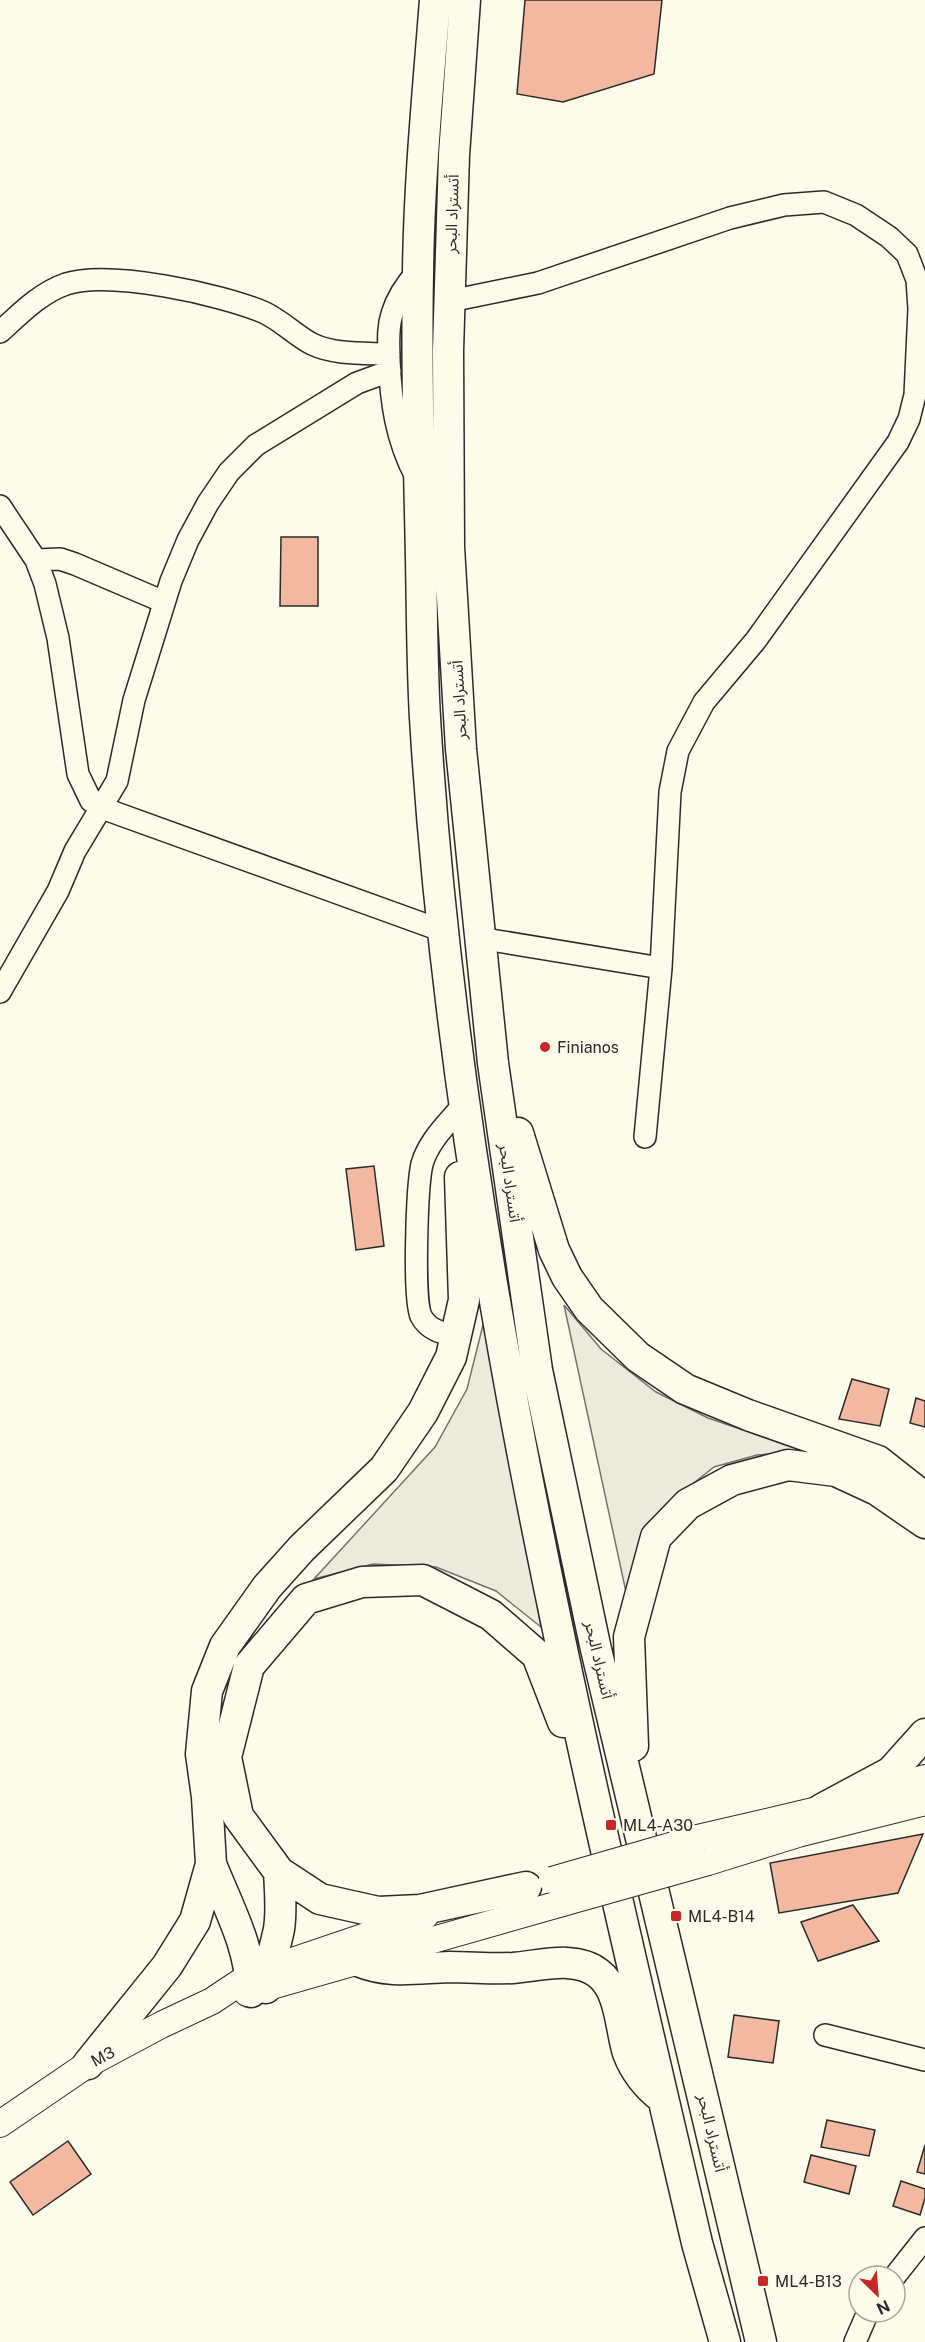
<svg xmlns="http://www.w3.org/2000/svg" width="925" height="2342" font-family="'Public Sans','Noto Sans Arabic',sans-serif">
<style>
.green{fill:#ecebdb;stroke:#74746e;stroke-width:1.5}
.building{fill:#f2b8a0;stroke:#2b2b2b;stroke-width:1.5}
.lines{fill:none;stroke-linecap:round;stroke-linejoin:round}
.minor-casing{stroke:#2b2b2b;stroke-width:24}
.major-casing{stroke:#2b2b2b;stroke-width:28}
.highway-casing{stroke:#2b2b2b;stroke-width:33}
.minor{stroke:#fdfbea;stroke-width:21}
.major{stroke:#fdfbea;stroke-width:26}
.highway{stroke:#fdfbea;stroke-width:30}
.major-bridge-casing{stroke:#2b2b2b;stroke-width:28;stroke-linecap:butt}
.major-bridge{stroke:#fdfbea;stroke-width:26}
.poi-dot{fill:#c62828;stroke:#fdfbea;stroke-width:2}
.labels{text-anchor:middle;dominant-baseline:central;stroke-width:4.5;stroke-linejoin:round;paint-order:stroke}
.street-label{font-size:16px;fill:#2b2b2b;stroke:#fdfbea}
.poi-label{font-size:16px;fill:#2b2b2b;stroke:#fdfbea;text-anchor:start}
</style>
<rect width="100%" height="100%" fill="#fdfbea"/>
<!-- green -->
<path class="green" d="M564,1305l37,44 55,43 52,26 96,33 -47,4 -43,12 -45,36 -43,89z
M487,1309l54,318 -45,-36 -60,-24 -63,-3 -59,15 121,-132 32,-58z"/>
<!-- building -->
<path class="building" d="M525,0h137l-8,74 -91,28 -46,-8z
M281,537h37v69h-38z
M374,1166l10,80 -28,4 -10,-81z
M852,1379l37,10 -9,37 -41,-7z
M916,1398l9,3v26l-15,-4z
M923,1834l-25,59 -119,20 -9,-50z
M853,1905l26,36 -61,20 -17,-39z
M734,2015l45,6 -6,42 -45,-6z
M827,2120l48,10 -6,26 -48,-9z
M68,2141l23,33 -58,41 -23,-33z
M925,2145v29l-8,-2z
M811,2155l45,11 -7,28 -45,-12z
M901,2181l24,8v9l-5,17 -27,-9z"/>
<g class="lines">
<defs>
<path id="minor" d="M450,301l88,-18 192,-65 54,-13 40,-3 32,13 33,22 18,17 10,26 2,29 -4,86 -6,24 -11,23 -142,198 -52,62 -26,49 -8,41 -9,176 -16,169
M0,332c20,-18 40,-39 66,-48 44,-14 154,10 197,28 18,8 32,23 49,32 23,11 52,9 77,10
M416,477c-20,-38 -25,-75 -27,-117 0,-15 -2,-31 3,-46 5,-17 14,-30 26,-43
M0,506l36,54 9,24 13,54 20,136 13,27 11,7 341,123
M36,560l24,-1 15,5 89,38
M479,938l182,30
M0,992l58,-101 17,-40 42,-70 17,-81 37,-119 17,-41 20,-37 21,-31 27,-27 101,-62 33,-12
M456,1336c-14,-3 -28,-6 -35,-20 -8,-18 -4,-130 1,-152 6,-21 22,-37 36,-53
M825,2035l100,25
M895,2276l30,-38
M855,2342l13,-30"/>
<g id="major">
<path d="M698,1838l124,-29 103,-31"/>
<path d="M708,1862l90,-28 127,-32"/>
<path d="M247,1993l312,-89"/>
<path id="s1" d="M0,2124l88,-60 73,-39 51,-24 39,-26 174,-59"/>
</g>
<path id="highway" d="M435,0c-7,91 -16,182 -17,273 -2,95 1,190 3,285 1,53 1,107 4,160 31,516 155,1023 272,1525l28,99
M465,0l-11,155 -6,196 1,196 12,202 32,314 44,307 58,275 166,697
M518,1133l36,117 13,27 22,32 49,48 47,32 63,26 130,46 47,37
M633,1746l-4,-109 27,-100 32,-33 44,-24 56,-15 48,6 41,19 48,33
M822,1809l69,-37 34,-38
M211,1864c16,41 40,83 40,128
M526,1887l-106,23 -42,2 -58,-13 -41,-27 -41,-56 -12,-59 23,-91 57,-67 56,-17 61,-2 68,35 46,40 26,67
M358,1961c31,13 59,7 91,6 22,0 43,2 64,1 27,-2 62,-13 85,5 23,17 22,55 30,80 7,18 18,32 33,44
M266,1988c2,-20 9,-39 13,-59 3,-19 1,-38 0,-57
M88,2064l79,-98 28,-45 16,-57 -4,-67 -6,-43 6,-63 18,-45 42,-59 35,-39 82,-79 39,-57 28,-55 13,-57 -4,-123"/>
</defs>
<!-- minor casing -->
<use href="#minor" class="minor-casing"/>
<!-- major casing -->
<use href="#major" class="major-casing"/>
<!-- highway casing -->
<use href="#highway" class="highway-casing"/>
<!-- minor -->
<use href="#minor" class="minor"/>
<!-- major -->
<use href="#major" class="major"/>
<!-- highway -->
<use href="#highway" class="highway"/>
<defs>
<path id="major-bridge" d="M552,1880l146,-42
M559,1904l149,-42"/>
</defs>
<!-- major-bridge casing -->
<use href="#major-bridge" class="major-bridge-casing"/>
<!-- major-bridge -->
<use href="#major-bridge" class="major-bridge"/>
</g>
<!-- markers -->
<g class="poi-dot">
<circle cx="545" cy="1047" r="6"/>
<rect x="605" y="1819" width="12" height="12" rx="3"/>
<rect x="670" y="1910" width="12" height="12" rx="3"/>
<rect x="757" y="2275" width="12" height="12" rx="3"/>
</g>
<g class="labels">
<!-- street labels -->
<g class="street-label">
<text transform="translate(452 214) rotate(-88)">أتستراد البحر</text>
<text transform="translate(459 700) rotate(-93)">أتستراد البحر</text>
<text transform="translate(510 1183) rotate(82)">أتستراد البحر</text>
<text transform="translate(599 1660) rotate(77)">أتستراد البحر</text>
<text stroke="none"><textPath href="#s1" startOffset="123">M3</textPath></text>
<text transform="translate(712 2133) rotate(77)">أتستراد البحر</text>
</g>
<!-- poi labels -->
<g class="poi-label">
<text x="557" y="1047">Finianos</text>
<text x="623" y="1825">ML4-A30</text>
<text x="688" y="1916">ML4-B14</text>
<text x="775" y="2281">ML4-B13</text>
</g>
</g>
<!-- north arrow -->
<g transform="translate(877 2294) rotate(155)"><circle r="28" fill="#fdfbea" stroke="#a9a89e" stroke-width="1.5"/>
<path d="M0-4.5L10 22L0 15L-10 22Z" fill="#c62828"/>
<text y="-9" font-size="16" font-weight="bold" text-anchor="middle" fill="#2b2b2b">N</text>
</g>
</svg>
